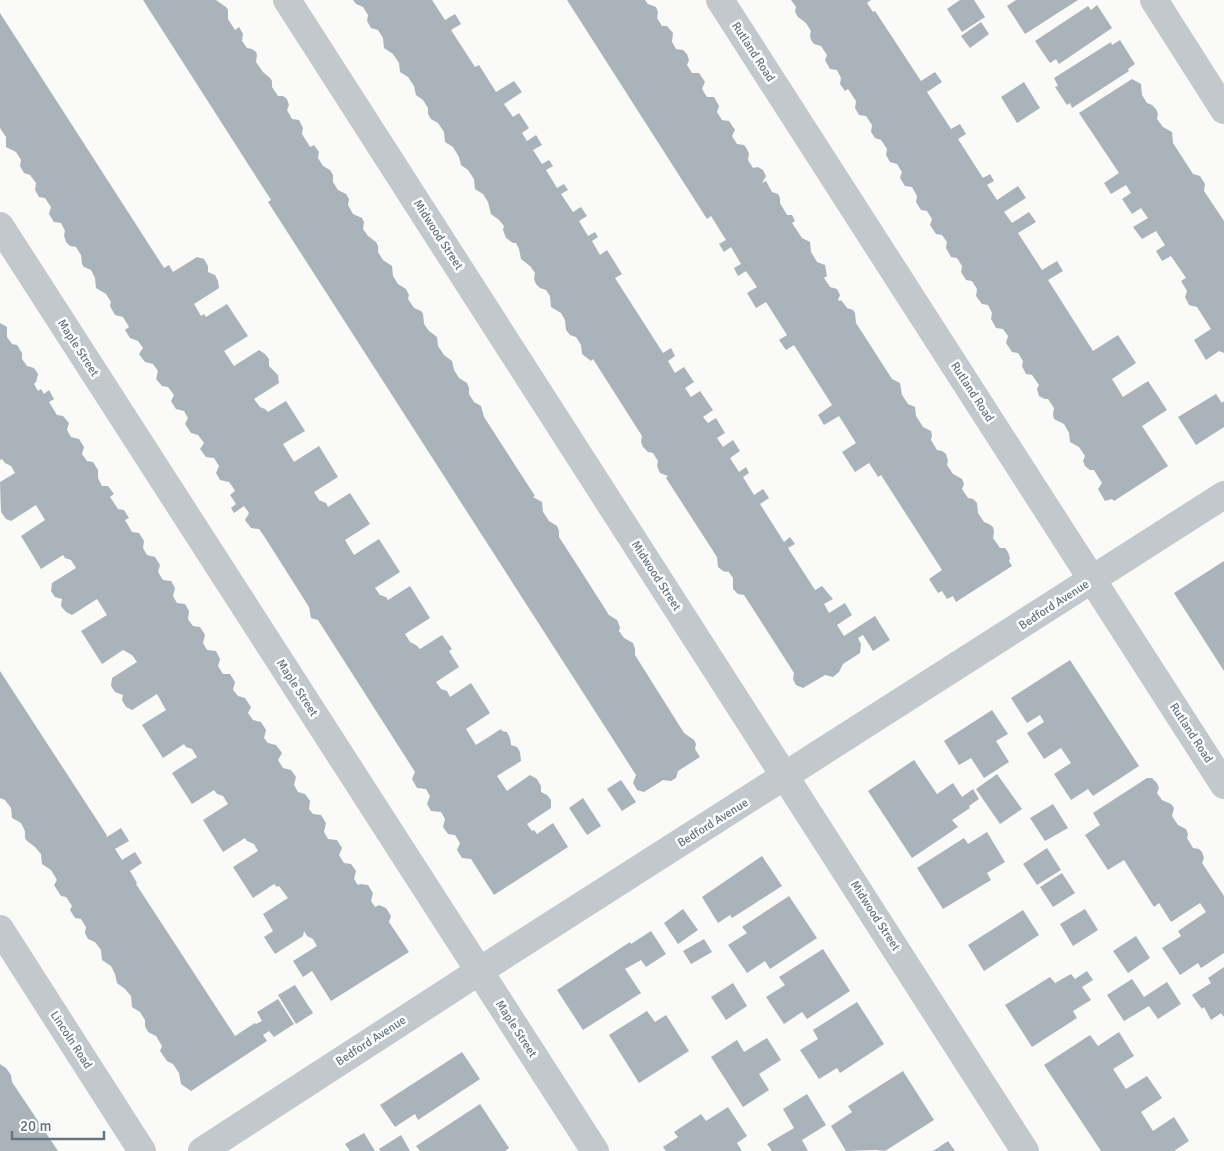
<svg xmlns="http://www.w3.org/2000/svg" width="1224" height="1151" font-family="Signika,sans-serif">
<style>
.building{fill:#aab3b9}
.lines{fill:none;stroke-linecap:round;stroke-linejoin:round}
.minor{stroke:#c3c8cc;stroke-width:28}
.tertiary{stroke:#c3c8cc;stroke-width:28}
.labels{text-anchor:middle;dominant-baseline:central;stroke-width:5;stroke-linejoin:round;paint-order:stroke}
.street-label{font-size:12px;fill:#657683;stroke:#fff}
</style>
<rect width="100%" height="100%" fill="#fafaf8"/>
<!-- building -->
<path class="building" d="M143,0h73l10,7 2,3v9l7,11 4,-3 4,7 -1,7 5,7 5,1 4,3 1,3 -1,7 7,10 7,6 2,3v6l6,9h5l4,3 2,6 -2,5 5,9 7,1 4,8 -1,6 8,13 4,-2 5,7 -1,6 5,8 7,4 3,5v7l5,8 8,4 3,5 -1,6 5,9 9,4 2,4 -1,7 5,7 8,6 2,4v6l5,8 9,6 1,10 5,8 8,5 3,6 -1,4 6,9 7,3 2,3 1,10 5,7 8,6 1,9 6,9 8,6 2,9 5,8 8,5 2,5v6l5,8 7,4 3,11 51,79 -2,1 9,5 1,10 6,9 8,5 2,5v6l20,31 30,47 8,5 3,7 -1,4 5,7 9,5 2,6v6l49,78 10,7 2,4 -1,5 5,8 -22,14 -2,7 -5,3 -8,-1 -19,12 -7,-2 -4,-7 3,-8 -368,-573 3,-2z
M353,0h79l13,20 10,-6 6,10 -10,6 24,37 4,-2 17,27 18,-11 8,11 -18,12 9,13 6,-4 10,15 -7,5 5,8 9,-6 6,10 -9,5 9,14 7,-4 4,6 -7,4 11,18 7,-4 4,6 -7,4 12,18 8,-5 6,9 -8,5 9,15 7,-4 3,5 -6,4 8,14 7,-5 15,24 -7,4 48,75 8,-5 4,8 -7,5 7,12 9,-6 10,15 -9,6 6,9 9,-6 13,19 -10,7 5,6 8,-5 9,15 -8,5 6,9 10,-7 7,11 -10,7 9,14 7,-5 3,6 -6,4 11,18 9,-6 6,9 -9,6 24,38 6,-5 5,7 -7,4 27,42 7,-4 11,13 -9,5 5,9 16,-10 7,12 -15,10 7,11 31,-20 15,24 -17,11 -10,-16 -5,3 3,6 -1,9 -17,11 -4,8 -6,5 -8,-2 -22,13 -7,-3 -3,-6 1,-6 -5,-8 -45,-70 -6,-1 -5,-5v-11l-5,-7 -1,1 -4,-1 -5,-4 -1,-10 -51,-79 2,-2 -8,-3 -3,-7 1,-5 -5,-8 -5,-1 -5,-5 -2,-5 1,-6 -49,-77 -2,2 -9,-7 -1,-9 -5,-8 -6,-2 -4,-5 -1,-10 -4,-7 -10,-6 -1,-11 -4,-6 -6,-2 -4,-4 -2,-5 1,-6 -5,-7 -9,-7 -2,-10 -3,-6h-3l-7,-5 -3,-8 1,-4 -5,-6 -8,-6 -3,-12 -5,-8 -8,-5 -1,-10 -6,-9 -7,-5 -2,-8 -6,-10 -8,-5 -1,-10 -6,-9 -7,-4 -3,-5v-6l-5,-8 -7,-5 -2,-9 -6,-9 -8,-5 -1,-9 -6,-9 -9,-6 -1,-10 -5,-8 -7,-2 -4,-7 1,-6 -5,-8 -7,-3z
M567,0h78l3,4 8,3 2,5 -1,6 5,8h5l6,7 -1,9 4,7 7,1 4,4 2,6 -2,5 5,8h7l6,9 -3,7 5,8h7l5,9 -2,6 5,8 7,1 6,9 -3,6 5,8 7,1 3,4 2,5 -1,6 5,8 5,-1 5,3 3,6 -4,7 4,-2 6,11 6,2 2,4v5l7,12h5l3,6 -3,2 10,15 8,4 1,10 6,10 8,3 2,11 -3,2 6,9 7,2 3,6 -2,5 2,1 1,-1 6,8 6,2 2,3 1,10 36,56 8,4 2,12 6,9 7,3 1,9 7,11 8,4 1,4 -1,5 6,10 5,1 4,3 2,7 -1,4 6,9 9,5 2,5 -2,5 6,9 5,1 4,4 1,10 6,9 5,2 4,3 1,5 -1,6 7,10h5l3,4 2,6 -1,3 3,5 -56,36 -3,-6 -6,3 -5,-8 -4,2 -9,-14 13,-9 -61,-95 -3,2 -9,-14 -14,9 -13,-20 14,-9 -17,-27 -15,9 -6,-10 14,-10 -38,-60 -8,5 -7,-10 8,-5 -21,-33 -10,6 -9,-15 10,-6 -11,-16 -8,5 -4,-8 7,-4 -10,-17 -7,5 -5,-8 7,-4 -15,-24 -4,3z
M791,0h80l-4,3 6,9 2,-1 46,70 14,-9 7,10 -15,10 24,37 9,-5 6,10 -8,5 25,39 7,-4 4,7 -7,4 10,15 21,-14 8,12 -22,14 8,11 17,-11 7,10 -18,11 24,37 15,-9 6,10 -15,9 45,71 25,-16 18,28 -24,16 11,18 25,-16 19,29 -25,16 26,40 -54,35 -2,-2 -7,2 -7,-12 4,-6 -8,-13h-4l-5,-4 -2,-5 2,-5 -6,-9 -9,-5 -1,-9 -5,-9 -10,-5 -1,-5 1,-6 -6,-9h-3l-6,-3 -2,-7 2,-4 -7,-10 -6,-1 -4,-8 1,-5 -5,-8 -6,-1 -6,-9 2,-7 -5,-7 -7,-1 -5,-9 1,-6 -4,-8 -6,-1 -6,-8 1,-7 -5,-8 -6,-1 -5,-8 1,-6 -5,-8 -6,-1 -5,-9 1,-6 -5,-7 -6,-1 -6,-9 2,-6 -5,-8 -6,-1 -5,-8 1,-6 -5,-9 -7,-1 -5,-8 2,-6 -5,-8 -7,-2 -4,-7 1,-6 -6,-9 -6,-2 -4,-6 1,-7 -6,-9 -7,-1 -4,-7 1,-7 -8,-12 -3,2 -5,-7 1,-6 -4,-8 -7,-1 -5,-9 2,-5 -6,-9 -7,-2 -3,-4 -1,-5 1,-4 -5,-8 -8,-6 -3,-5 1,-5z
M960,0h14l11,17 -23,15 -15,-23z
M1016,0h62l-53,34 -18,-28z
M1097,5l15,23 -53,36 -3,-5 -6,4 -15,-22 53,-35 3,4z
M0,13l164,255 5,-3 4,7 24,-15 7,2 4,7v6l7,3 3,6 1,7 -25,16 7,12 3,-2 2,3 21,-13 21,32 -24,15 10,15 25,-16 6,4 4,5v7l9,9 1,8 -25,16 6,8 5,2 3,3 18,-11 19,30 -22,13 11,18 25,-16 19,31 -24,15 5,8 7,3 2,4 22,-14 20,31 -25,16 9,15 25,-16 21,33 -25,16 5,7 6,2 2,3 22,-14 20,32 -25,16 5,8 6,3 4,4 22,-14 10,14 -3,2 10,16 -23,15 5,7 6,2 3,6 21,-14 19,30 -24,16 10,16 25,-16 1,2 5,1 3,6 1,7 6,2 3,5 1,9 -24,15 10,15 23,-16 7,4 4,7v6l6,3 4,5v8l-24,16 5,7 2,-1 3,4 16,-11 15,24 -74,48 -23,-36 -9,-1 -5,-8 3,-7 -5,-8 -7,-1 -5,-7 2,-8 -4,-7 -10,-1 -4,-7 3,-8 -4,-7 -9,-1 -5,-9 3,-7 -97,-152 -7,-2 -2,-11 -45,-71 -5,-7 -8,-1 -6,-8 4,-7 -5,-7 -10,7 -3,-5 5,-4 -6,-9 5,-4 -1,-2 -5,-7 -9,-2 -4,-7 3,-7 -5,-8 -8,-1 -6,-8 4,-6 -6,-8 -7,-2 -6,-9 3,-6 -4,-7 -8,-2 -5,-8 3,-6 -6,-8 -6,-1 -6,-7 2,-8 -5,-7 -8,-2 -6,-8 4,-6 -5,-7 -8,-3 -5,-8 4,-3 -6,-10 -8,-2 -5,-9 1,-4 -5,-8 -10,-6 -1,-10 -4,-8 -7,-3 -2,-3 -1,-9 -5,-8 -6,-1 -4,-4 -2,-7 1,-4 -4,-8 -7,-1 -5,-8 2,-7 -6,-9 -6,-1 -4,-7 1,-7 -6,-8 -6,-2 -4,-7 1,-6 -5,-8 -10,-5v-10l-6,-9z
M981,22l8,12 -19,14 -9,-12z
M1120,40l15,24 -7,5 1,2 -57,37 -2,-5 -3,2 -12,-18 3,-1 -4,-8 57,-36 1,3z
M1132,79l9,5 1,11 5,8 5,2 4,4 2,5 -1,5 6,8 9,5 1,11 20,31 7,2 5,8 -1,7 20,30v132l-5,-2 -13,9 -12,-20 17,-11 -14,-22 -8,-2 -4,-8 2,-6 -6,-10 5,-3 -15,-22 -9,5 -6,-10 9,-6 -9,-14 -14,8 -9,-12 15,-9 -7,-10 -9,6 -10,-15 9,-6 -5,-8 -15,9 -7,-11 15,-10 -40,-60z
M1024,82l16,26 -23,15 -16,-26z
M0,323l7,4v10l5,7 5,1 5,8v6l5,7 7,2 4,6 -2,8 -2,2 4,7 3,-2 3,5 5,-4 5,9 -5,3 8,13 6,1 6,7 -2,7 4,7 8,2 5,8 -2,7 5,7 6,1 5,8v8l4,8h6l6,8 -4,3 8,12 6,1 5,8 -4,2 7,12 7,1 5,8 -1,7 4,7 8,2 5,8 -2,7 5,8 8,1 4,7 -2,8 4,7 8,1 4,7 -1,8 5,7 7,1 5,8 -2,8 4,7 9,1 4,8 -2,7 5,8h7l5,8 -2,8 5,6 7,2 6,9 -3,6 5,7 8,2 5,8 -2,8 4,5 8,2 6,8 -4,7 5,8 8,2 5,7 -2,8 4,7 7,2 5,7 -1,8 4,5 8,1 5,8 -2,9 4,7 9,1 5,8 -3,7 5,8 7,1 5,7 -2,8 4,6 2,-1 8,1 5,8 -2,8 4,6 4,-2 7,3 5,8 -2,6 20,30 -78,49 -19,-30 -9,6 -10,-16 24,-15 -4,-7 -6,-3 -3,-5 -1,5 -28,18 -11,-17 9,-6 -10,-17 25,-16 -9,-12 -2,1 -3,-3 -21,14 -20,-31 25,-16 -4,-7 -7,-3 -2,-3 -22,14 -20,-32 25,-16 -5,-8 -6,-2 -3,-4 -22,14 -20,-31 25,-16 -5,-8 -6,-2 -2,-3 -21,14 -21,-33 24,-15 -9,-16 -25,16 -6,-3 -4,-7 1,-5 -8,-3 -4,-6 1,-8 25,-16 -5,-7 -9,-5 -21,14 -21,-33 26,-16 -10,-16 -25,16 -6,-3 -5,-6 1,-7 -7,-2 -4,-6 1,-8 24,-15 -5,-8 -6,-2 -2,-3 -22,14 -9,-15 -11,-18 24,-16 -9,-15 -25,16 -5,-2 -5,-7 -1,-30 15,-9 -4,-7 -6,-3 -3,-4 -2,1z
M1216,394l6,9 2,-2v26l-28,18 -18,-28z
M1224,561v110l-50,-78z
M1070,660l69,106 -46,30 -5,-7 -17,11 -17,-26 17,-11 -10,-15 -17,11 -17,-26 17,-11 -4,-7 -13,8 -16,-25z
M0,671l106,163 1,3 14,-9 8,13 -14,8 7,11 13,-8 7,11 -12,8 7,12 -1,1 99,152 20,-13 1,1 6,-3 -5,-9 21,-13 16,25 -20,13 -5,-6 -6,4 4,6 -76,50 -10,-7 -2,-11 -6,-9 -6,-3 -7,-10 2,-5 -6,-10 -8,-4 -3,-6v-6l-5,-8 -8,-5 -1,-11 -6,-7 -8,-6 -2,-9 -4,-8 -9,-6 -1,-10 -6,-8 -7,-3 -3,-6 1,-6 -5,-8 -6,-1 -5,-8 2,-4 -6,-9 -5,-1 -7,-11 3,-5 -6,-10 -9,-6 -1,-10 -6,-7 -8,-6 -2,-3v-7l-4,-8 -9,-5 -1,-10 -6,-8 -5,-2z
M992,710l16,24 -12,7 13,21 -25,16 -13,-20 -12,7 -15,-24z
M914,760l23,34 16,-11 9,14 11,-8 6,10 -10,7 1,2 -18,12 6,7 -46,31 -44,-67z
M997,774l25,35 -22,15 -24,-35z
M1147,778h5l5,5 2,5 -2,5 5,7 9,4 3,4 -2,8 6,9 8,4 2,5 -1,4 6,10 6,1 3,3 2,6 -2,5 22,33v57l-23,15 -3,-5 -18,12 -18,-27 19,-12 -3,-5 28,-19 -6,-9 -29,19 -12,-19 -5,4 -30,-47 -16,10 -23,-35 15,-10 -7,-12z
M621,780l15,22 -14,9 -15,-22z
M583,798l18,28 -14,9 -18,-27z
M1053,804l15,24 -23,13 -15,-23z
M987,832l18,30 -18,11 4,7 -48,29 -26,-41 47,-30 4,6z
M1047,848l14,22 -24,15 -14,-21z
M762,856l20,30 -50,32 -2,-3 -12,8 -16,-26z
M1062,873l13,20 -22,14 -13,-20z
M789,896l28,42 -47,31 -5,-8 -18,12 -19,-28 19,-12 -5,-6z
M683,909l15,21 -20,14 -14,-21z
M1085,909l13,21 -25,16 -13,-22z
M1023,910l16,25 -55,36 -16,-26z
M651,931l15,23 -20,13 -5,-7 -16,9 16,24 -58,37 -26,-40 73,-48 1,2z
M1136,936l14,22 -22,15 -15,-22z
M704,939l8,13 -21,12 -8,-13z
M823,949l27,42 -43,28 -5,-7 -18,12 -18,-27 19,-12 -6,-8z
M1224,967v50l-3,-4 -10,7 -7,-13 -2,2 -10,-14 19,-12 -3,-5z
M1087,971l6,9 -11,7 9,13 -18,11 4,7 -45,29 -27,-42 45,-28 5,6 16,-9 4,5z
M1132,979l12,18 23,-15 14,22 -23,15 -9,-13 -25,15 -17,-26z
M733,983l14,23 -21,14 -15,-23z
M295,985l18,28 -17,11 -18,-29z
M857,1002l27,42 -44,29 -3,-5 -18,11 -19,-29 18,-11 -5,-9z
M647,1011l8,11 11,-7 23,36 -50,32 -30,-48z
M1119,1032l15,24 -21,13 13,20 21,-13 15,22 -21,14 12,19 21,-14 15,24 -15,10h-73l-57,-86 46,-30 8,11z
M767,1038l14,22 -22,14 10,16 -26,17 -32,-50 26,-17 7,12z
M462,1052l18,27 -62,41 -3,-6 -20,13 -15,-22z
M0,1064l6,4 5,7 1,7 46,69h-58z
M903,1071l31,49 -49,31 -9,-1 -30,1 -15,-25 21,-14 -4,-6z
M807,1094l19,31 -24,15 6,11h-36l-5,-7 27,-16 -11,-19z
M480,1104l29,44 -4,3h-85l-4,-5z
M728,1107l19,29 -10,7 5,8h-76l-3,-4 15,-10 -4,-5 27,-18 5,7z
M364,1133l11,18h-25l-5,-7z
M401,1135l9,16h-30l-1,-2z
M948,1141l7,10h-22z"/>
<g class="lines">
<!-- minor -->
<path class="minor" d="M287,0l738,1151
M720,0l504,785
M1154,0l70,110
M0,226l595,925
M0,929l142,222"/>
<!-- tertiary -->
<path class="tertiary" d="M202,1151l296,-192 726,-464"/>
</g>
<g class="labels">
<!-- street labels -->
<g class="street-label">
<text transform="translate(753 52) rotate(57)">Rutland Road</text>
<text transform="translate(438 235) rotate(57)">Midwood Street</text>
<text transform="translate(78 348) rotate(57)">Maple Street</text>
<text transform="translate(972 392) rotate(57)">Rutland Road</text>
<text transform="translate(656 576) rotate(57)">Midwood Street</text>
<text transform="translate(1054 605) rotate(-33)">Bedford Avenue</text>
<text transform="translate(297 688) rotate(57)">Maple Street</text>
<text transform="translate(1191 733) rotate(57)">Rutland Road</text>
<text transform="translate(713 823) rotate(-32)">Bedford Avenue</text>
<text transform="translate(875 916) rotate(57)">Midwood Street</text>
<text transform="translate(516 1029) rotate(57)">Maple Street</text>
<text transform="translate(71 1040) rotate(57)">Lincoln Road</text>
<text transform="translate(371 1041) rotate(-33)">Bedford Avenue</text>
</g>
</g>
<!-- scale -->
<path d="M12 1131v8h92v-8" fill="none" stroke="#657683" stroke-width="2.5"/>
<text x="20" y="1131" font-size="15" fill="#657683" stroke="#ffffff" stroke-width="4" paint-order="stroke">20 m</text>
</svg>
